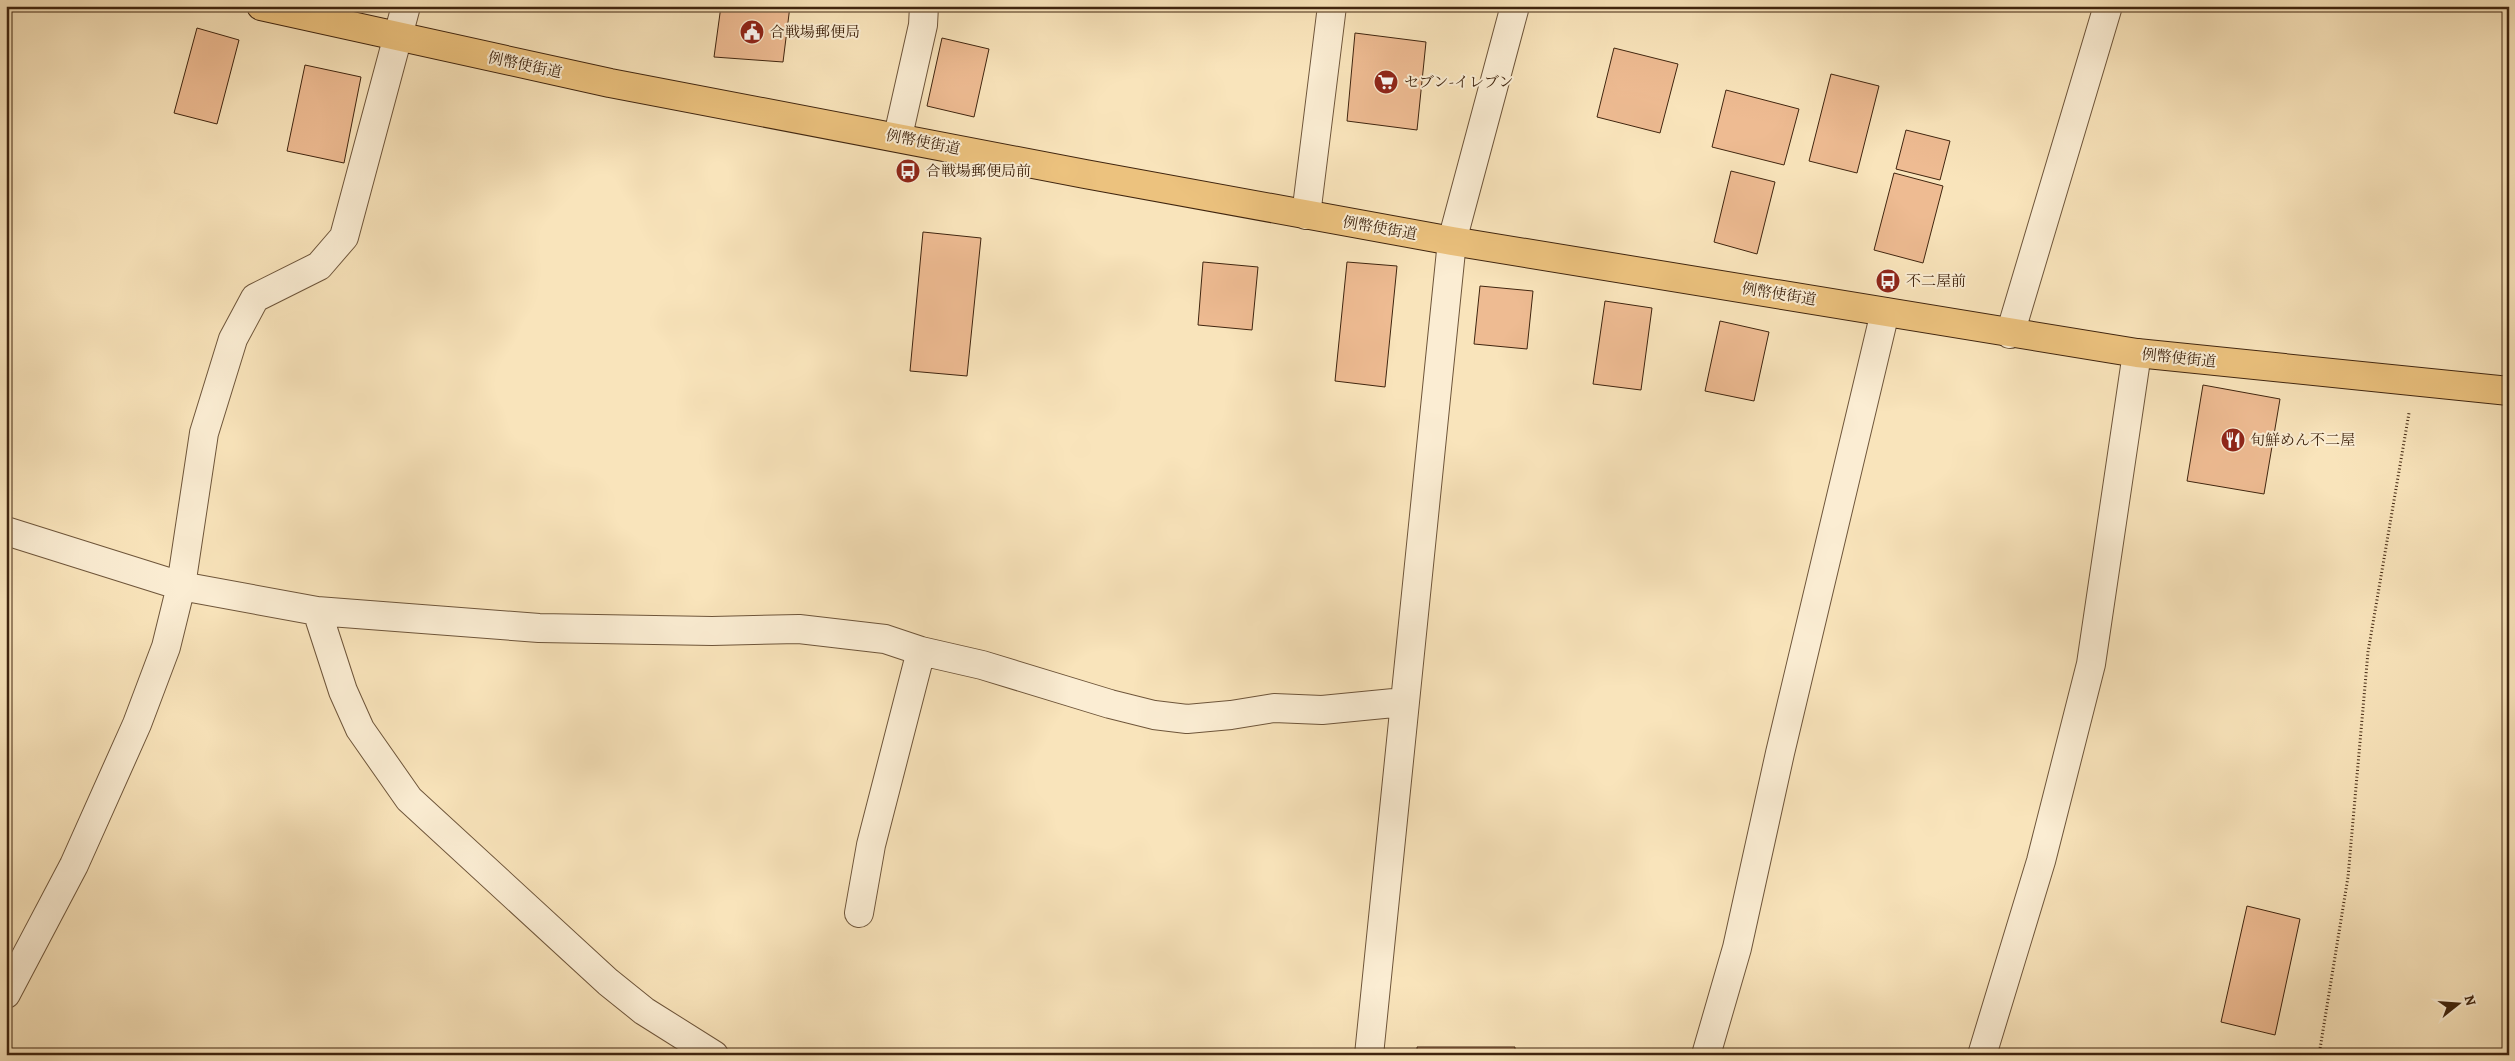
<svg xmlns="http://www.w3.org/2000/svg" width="2515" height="1061" font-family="Alegreya,'Noto Serif JP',serif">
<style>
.building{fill:#eebb92;stroke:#40250f}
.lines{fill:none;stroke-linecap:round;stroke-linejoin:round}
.minor-casing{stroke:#6e553a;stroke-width:30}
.major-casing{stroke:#40250f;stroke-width:30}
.path{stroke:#40250f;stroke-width:3;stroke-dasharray:1 2.5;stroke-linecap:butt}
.minor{stroke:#fbedd3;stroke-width:28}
.major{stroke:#ecc27e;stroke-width:28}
.labels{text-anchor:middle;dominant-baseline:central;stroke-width:4;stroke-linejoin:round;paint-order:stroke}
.poi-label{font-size:15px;fill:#40250f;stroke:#fbedd3;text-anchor:start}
.street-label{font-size:15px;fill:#40250f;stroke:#fbedd3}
</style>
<rect width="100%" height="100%" fill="#f9e4bb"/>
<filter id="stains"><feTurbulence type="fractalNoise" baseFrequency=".004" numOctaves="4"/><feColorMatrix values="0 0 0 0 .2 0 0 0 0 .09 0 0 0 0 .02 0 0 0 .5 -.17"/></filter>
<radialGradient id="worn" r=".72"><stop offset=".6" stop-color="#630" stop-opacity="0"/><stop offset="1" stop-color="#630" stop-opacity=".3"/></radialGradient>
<!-- building -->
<path class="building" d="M721,6h69l-7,56 -69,-5z
M197,28l42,12 -22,84 -43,-11z
M1355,33l71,9 -9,88 -70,-9z
M942,38l47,11 -15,68 -47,-11z
M1614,48l64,16 -18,69 -63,-16z
M305,65l56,12 -17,86 -57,-12z
M1831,74l48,12 -22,87 -48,-12z
M1726,90l73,19 -15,56 -72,-18z
M1906,130l44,11 -10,39 -44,-11z
M1731,171l44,11 -18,72 -43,-12z
M1894,173l49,13 -20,77 -49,-13z
M923,232l58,6 -14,138 -57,-5z
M1203,262l55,5 -6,63 -54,-5z
M1347,262l50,4 -12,121 -50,-6z
M1480,286l53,5 -6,58 -53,-5z
M1605,301l47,7 -11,82 -48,-6z
M1720,321l49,11 -15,69 -49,-10z
M2203,385l77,14 -16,95 -77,-13z
M2247,906l53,13 -25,116 -54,-13z
M1417,1047h98v8h-98z"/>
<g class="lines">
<defs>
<path id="minor" d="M898,136l25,-111 1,-19
M1306,215l26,-209
M2010,334l98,-328
M6,531l175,55 136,25 222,17 173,3 87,-2 86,10 36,12 61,14 128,39 44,11 33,4 44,-4 43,-7 48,2 82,-8
M317,611l26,80 17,38 49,70 199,183 36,29 70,44
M859,913l12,-68 50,-194
M6,994l68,-129 63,-141 29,-77 15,-61 23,-153 29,-94 22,-41 64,-32 25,-29 62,-231
M1369,1055l83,-814 63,-235
M1706,1055l31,-107 43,-195 105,-441
M1982,1055l59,-194 50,-197 46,-311"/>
<path id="major" d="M261,6l349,77 475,91 367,67 685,112 372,38"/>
</defs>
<!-- minor casing -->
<use href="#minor" class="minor-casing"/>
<!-- major casing -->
<use href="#major" class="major-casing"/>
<!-- path -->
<path class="path" d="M2319,1055l29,-178 20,-225 41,-239"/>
<!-- minor -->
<use href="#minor" class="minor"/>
<!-- major -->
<use href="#major" class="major"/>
</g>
<!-- icons -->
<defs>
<symbol id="civic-disc" viewBox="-11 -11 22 22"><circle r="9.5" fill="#8f2418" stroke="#fbedd3"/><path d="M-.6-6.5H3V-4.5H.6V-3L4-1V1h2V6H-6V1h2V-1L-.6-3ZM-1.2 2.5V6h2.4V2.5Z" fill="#fff"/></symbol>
<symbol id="supermarket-disc" viewBox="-11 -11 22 22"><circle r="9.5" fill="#8f2418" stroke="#fbedd3"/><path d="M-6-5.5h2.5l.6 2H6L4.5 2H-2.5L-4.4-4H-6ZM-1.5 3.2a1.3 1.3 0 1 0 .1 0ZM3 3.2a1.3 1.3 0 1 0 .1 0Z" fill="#fff"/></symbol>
<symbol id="bus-disc" viewBox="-11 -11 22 22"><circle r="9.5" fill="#8f2418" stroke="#fbedd3"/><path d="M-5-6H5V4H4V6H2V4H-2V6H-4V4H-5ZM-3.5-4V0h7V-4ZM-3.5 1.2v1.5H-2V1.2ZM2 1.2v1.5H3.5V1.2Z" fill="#fff"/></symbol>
<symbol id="restaurant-disc" viewBox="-11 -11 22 22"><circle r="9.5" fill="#8f2418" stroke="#fbedd3"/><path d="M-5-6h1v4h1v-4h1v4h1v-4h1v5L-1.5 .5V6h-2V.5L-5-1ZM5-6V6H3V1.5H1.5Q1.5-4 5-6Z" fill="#fff"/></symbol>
</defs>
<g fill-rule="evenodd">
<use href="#civic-disc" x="738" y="18" width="28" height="28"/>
<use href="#supermarket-disc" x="1372" y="68" width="28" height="28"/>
<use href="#bus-disc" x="894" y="157" width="28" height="28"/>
<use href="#bus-disc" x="1874" y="267" width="28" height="28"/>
<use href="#restaurant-disc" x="2219" y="426" width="28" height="28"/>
</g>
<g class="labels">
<!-- poi labels -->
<g class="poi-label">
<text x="770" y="32">合戦場郵便局</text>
<text x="1404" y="82">セブン-イレブン</text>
<text x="926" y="171">合戦場郵便局前</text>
<text x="1906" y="281">不二屋前</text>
<text x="2250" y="440">旬鮮めん不二屋</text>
</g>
<!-- street labels -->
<g class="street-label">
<text transform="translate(525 65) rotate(12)">例幣使街道</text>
<text transform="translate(923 142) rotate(11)">例幣使街道</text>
<text transform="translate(1380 228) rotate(10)">例幣使街道</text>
<text transform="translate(1779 294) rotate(9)">例幣使街道</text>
<text transform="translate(2179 358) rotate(6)">例幣使街道</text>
</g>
</g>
<!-- margin -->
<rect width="2515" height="1061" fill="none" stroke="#f9e4bb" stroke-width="25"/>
<rect x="8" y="8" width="2500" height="1046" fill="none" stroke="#40250f" stroke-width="2.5"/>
<rect x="12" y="12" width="2490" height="1036" fill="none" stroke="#40250f"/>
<!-- north arrow -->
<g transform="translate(2458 1004) rotate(73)" stroke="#fbedd3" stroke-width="4" paint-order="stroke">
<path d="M0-4L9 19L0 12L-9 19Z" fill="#40250f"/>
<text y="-8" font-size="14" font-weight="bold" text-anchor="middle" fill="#40250f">N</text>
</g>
<rect width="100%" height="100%" filter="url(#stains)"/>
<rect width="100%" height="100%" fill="url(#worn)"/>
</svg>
